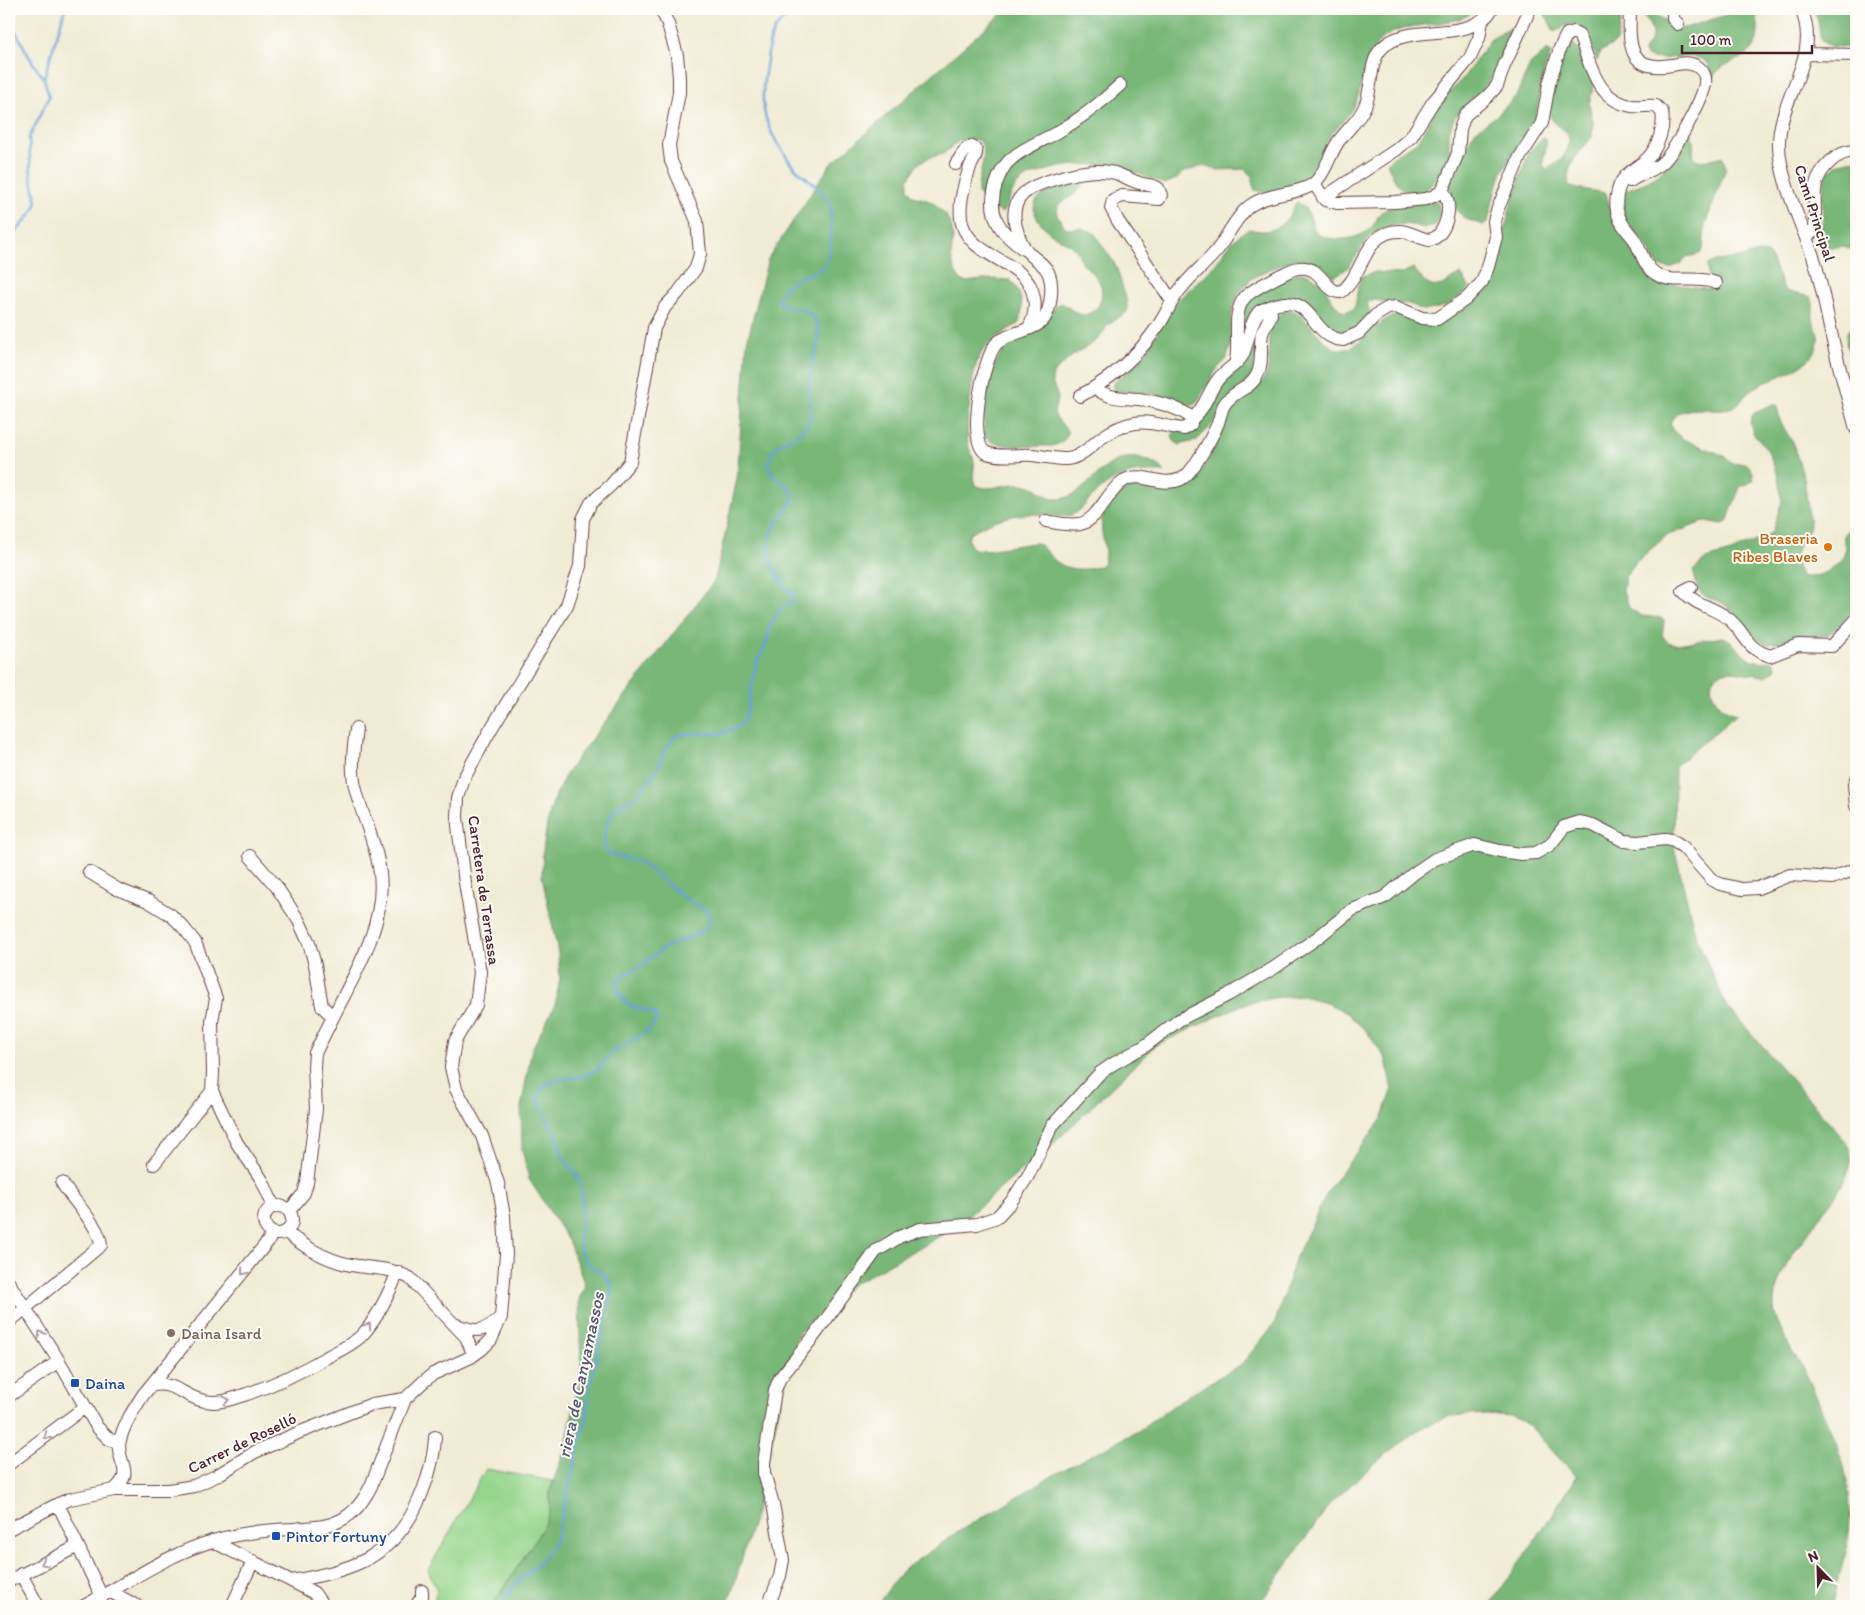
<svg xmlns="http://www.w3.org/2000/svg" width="1865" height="1615" font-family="Itim,sans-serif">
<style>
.green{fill:#96d68c;stroke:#707a5c}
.forest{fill:#78b778;stroke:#616b52}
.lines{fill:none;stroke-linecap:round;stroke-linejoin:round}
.stream{stroke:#6ba3da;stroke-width:2.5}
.minor-casing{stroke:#633e44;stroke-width:14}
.minor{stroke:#fff;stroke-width:12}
.oneway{stroke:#ae9aa0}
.food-dot{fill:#e8710a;stroke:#fdfcf7;stroke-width:2}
.education-dot{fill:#8d6e63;stroke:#fdfcf7;stroke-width:2}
.transit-dot{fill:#1a4fb4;stroke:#fdfcf7;stroke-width:2}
.labels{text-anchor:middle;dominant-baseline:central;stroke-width:4;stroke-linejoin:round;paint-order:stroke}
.street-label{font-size:16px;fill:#4a1f2b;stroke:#fdfcf7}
.food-label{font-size:16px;fill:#c56008;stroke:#fdfcf7;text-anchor:end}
.education-label{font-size:16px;fill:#785e54;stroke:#fdfcf7;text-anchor:start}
.transit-label{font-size:16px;fill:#164399;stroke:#fdfcf7;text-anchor:start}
.water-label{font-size:18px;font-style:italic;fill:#575471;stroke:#fdfcf7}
</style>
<rect width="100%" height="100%" fill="#fdfcf7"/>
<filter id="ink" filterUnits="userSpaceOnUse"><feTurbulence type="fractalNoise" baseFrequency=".02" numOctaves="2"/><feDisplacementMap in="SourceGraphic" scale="10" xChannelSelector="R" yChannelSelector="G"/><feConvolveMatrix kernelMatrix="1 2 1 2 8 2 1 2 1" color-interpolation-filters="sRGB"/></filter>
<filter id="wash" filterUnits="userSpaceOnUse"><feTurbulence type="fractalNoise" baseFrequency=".0096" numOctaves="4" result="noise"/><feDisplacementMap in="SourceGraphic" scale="20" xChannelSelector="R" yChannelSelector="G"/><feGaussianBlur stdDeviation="1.12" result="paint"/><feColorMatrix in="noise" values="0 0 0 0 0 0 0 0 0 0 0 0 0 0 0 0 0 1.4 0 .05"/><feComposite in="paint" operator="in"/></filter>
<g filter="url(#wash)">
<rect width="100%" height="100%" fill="#f0ebd4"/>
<!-- green -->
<path class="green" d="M486,1469l67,12 -3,10v20l-6,15 -52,80h-60l5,-16 -9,-20z"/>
<!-- forest -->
<path class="forest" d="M1007,9h471c-27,23 -82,7 -102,37 -13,18 -13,41 -22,61 -6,11 -17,19 -24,29 -10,13 -11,34 -24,43 -7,5 -17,6 -25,9 -9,3 -18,6 -26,2l-2,-5 -1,-9 -8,-7 -27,1 -14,-4 -19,6 -7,7 -13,5c-40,-18 -77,-26 -120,-13 -8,3 -19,6 -25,12 -9,8 -10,21 -17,30l-19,-13 -5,-7c-2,-17 13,-40 1,-53l-11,-1 -10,2 -15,13 -15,4 -9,5 -11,16v10l5,7 14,4 9,5 10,10 6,13 1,9 -2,19 4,15 5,8 5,3 26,-3 19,1c12,10 15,30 8,44 -40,22 -43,32 -48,76 -2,15 -4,29 -2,43 1,7 5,12 6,19 1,8 -3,14 1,22 11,9 28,0 41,0 5,0 11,0 15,2 10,4 17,14 28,13 33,-3 45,-53 87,-39 7,2 14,5 19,12 -32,-1 -50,1 -74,26 -6,6 -11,14 -20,17 -11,3 -24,-1 -35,-1 -22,-1 -47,7 -66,19 -3,7 -1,12 5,16l10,1 50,-7 4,1c7,6 13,16 21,20 9,7 34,7 43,0 8,-22 -12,-35 7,-61 21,-30 43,-4 69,-15 26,-12 35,-37 43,-63 2,-6 3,-14 6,-18 9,-12 28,-15 36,-28 13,-20 -7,-56 22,-68 16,-7 33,34 51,38 21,5 36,-27 54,-32 14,-4 34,3 48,6l26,-15 23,-26 10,-21 13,-57 18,-52 13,-14h4c2,10 -4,19 -3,28l4,3c13,-5 31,-25 17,-39 -6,-6 -13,-7 -14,-17 -2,-24 11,-49 18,-71l5,1 8,11 13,31 -5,19 4,18 -1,15 -17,21 -5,9 -2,9 1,11 37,6 7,27 18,27 13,25 15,10 50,7 -2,-24 9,-4 23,-3 23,-6 4,1 4,3 14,34 5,2 22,5c4,8 1,14 2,22 2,7 6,15 5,22 -2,28 -46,35 -65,48 -9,5 -12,16 -23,19 -18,5 -51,-7 -60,15l4,9 9,7 42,17 6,7 5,1 8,-1c7,2 11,11 9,18l-13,6 -13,35 -4,2 -11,-2h-9l-37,14 -30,26 -11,15 -2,15 7,17 12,7 19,2 3,3 -2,14 5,7 9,2 48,-7c20,13 20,28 49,24l3,4 -1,5 -9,6c-17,0 -41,-13 -54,4 -4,16 10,32 25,34l-62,52 -1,81 22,90 30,68 109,124c5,6 13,14 15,22 12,37 -80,104 -76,157 2,21 25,52 35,72 6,12 11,26 16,38 5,12 12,23 15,35 8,24 12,54 9,79 -4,25 -11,50 -17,74h-343l45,-64 42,-65 -46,-51 -19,-10 -24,-2 -39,2 -30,14 -43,33 -45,41 -72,102h-380l4,-8 21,-28 58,-40 98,-58 79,-41 55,-39 49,-28 33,-41 20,-64 35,-72 52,-68 10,-28 -6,-32 -19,-27 -20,-19 -22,-11 -22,-6 -30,2 -29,6 -88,41 -100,96 -103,88 -100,55 -54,48 -12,42 -32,141 -23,77 -7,14h-233l49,-75 9,-20v-20l15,-43 16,-76 -2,-73 6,-14 -17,-45 -39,-61 -7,-30 -1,-42 11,-58 23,-44 5,-26 -2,-26 -16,-77 1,-26 4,-26 7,-25 11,-23 15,-22 135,-174 22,-101 10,-137 21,-83 62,-94z
M1541,9h82l-6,30 -2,4 -15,9 -3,9c-5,-13 -9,-41 -29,-36 -5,1 -9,5 -14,7l-6,-13z
M1639,9h11l6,6 9,5 5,7 4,3 14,-3 38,-12 6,-6h23c4,15 7,36 -10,47 -12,7 -24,8 -32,21 -2,-5 -4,-11 -7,-15 -14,-13 -44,2 -60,-6l-2,-4c2,-5 6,-9 8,-14 2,-10 -8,-22 -13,-29z
M1814,9h42v39l-26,-2 -9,-5 -3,-20z
M1513,26l-10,32 -10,17 -8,11 -31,32 -5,15v24l-12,21 -17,18 -12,-1 -13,-14 -8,-18 9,-8 21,-13 23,-39 24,-26 27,-38z
M1547,50l4,3 -7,18 -9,49 -33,52 -7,20 -7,30 -5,3 -17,-6 -10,-9 -6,-22 1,-13 24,-44 20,-14 21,-21 14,-31z
M1690,133c6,6 1,18 5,26 10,5 18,-3 28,-1l3,10 -21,57 -2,24 -3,5 -14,3 -6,7 -10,4 -9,-1 -4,-3 -3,-3 -8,-17 -19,-21 -4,-11 -1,-19c7,-6 16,-7 24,-11 21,-10 30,-27 39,-47z
M1856,160v97c-10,-20 -20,-4 -33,-12 -4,-11 0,-21 0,-31 0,-29 -3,-51 33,-54z
M1078,183l4,3 -7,8 -17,11 -1,10 8,12 5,2 10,-1 10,3 4,2 19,28 4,8 10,33v10l-20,13 -4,8 -6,7 -26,17 -18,16 -1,9 6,15 -4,15 1,4 13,16c-2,8 -8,12 -16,14 -16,-1 -59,4 -67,-10l-2,-29 7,-35 13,-21 7,-8 44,-34c9,-18 20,15 37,3 5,-3 8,-6 10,-12 4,-18 -6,-24 -17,-35 -5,-4 -4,-12 -9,-16 -8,-8 -20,-11 -28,-19 -33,-32 5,-41 31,-47z
M1434,201l4,2c3,9 1,16 -4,23 -10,4 -13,0 -23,-1 -12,-2 -24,1 -34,7 -19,10 -21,37 -43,44l-19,-13 -18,-4 -34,13 -12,7 -13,15 -5,13 -2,16 2,14 -7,23 -10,10 -16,27 -6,8 -7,1 -6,-1 -27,-11 -37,-3 -4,-3v-5c13,-10 27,-21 36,-35 8,-13 14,-28 23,-40 11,-16 28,-26 41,-41 12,-14 19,-31 37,-38 16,5 29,1 39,-13 4,-5 4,-10 8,-14 19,11 11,26 23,33 15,8 40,4 51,-7 6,-6 6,-14 14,-18 15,-6 32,-7 49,-9z
M1413,268c11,11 14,25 33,15 5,-3 9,-7 15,-9l8,13c-9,13 -30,24 -45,23 -6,-1 -10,-5 -15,-6 -7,-2 -13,1 -20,0 -8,-2 -14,-7 -22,-1l4,13c-36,31 -39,14 -65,-13l-8,-4 -21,1 -31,29 -4,1c0,-8 1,-20 5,-27 6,-9 43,-29 53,-30 5,0 11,2 15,5 11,7 18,30 29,34l10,-3c4,-11 2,-23 8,-33l14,-4 25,2z
M1259,320h3v2l-9,51 -45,56 -11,11 -17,5 -6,-4 -2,-7 41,-40 38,-43z
M1856,326v36c-9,-9 -12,-20 -8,-32z
M1773,404l4,2 3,15 13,23 11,34 6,47c-1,6 -4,10 -8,15 -8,11 -7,24 -1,36 14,5 42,-9 44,-25 0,-5 -2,-11 -1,-16 1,-5 8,-7 12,-9v84c-11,6 -16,17 -26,23 -10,6 -49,10 -62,11 -21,-5 -27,-27 -43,-39 -7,-5 -18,-6 -24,-12 -6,-6 -5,-15 -8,-22l13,-12 25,-7 34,-15 7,-5 10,-31 -4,-25 -11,-27 -13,-15 -4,-10 2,-8 3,-4z"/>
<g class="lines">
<!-- stream -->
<path class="stream" d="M9,20c13,19 19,41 35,58
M9,241l24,-30 4,-9 -6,-26 -2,-38 20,-41 -5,-19 21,-69
M502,1606c7,-22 20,-26 35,-41 8,-8 14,-16 19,-25l26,-106 5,-16 2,-28 23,-100c-1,-19 -21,-17 -29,-33 -10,-20 6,-54 -5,-79 -3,-7 -10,-12 -13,-18 -5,-8 -6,-18 -9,-26 -6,-14 -32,-40 -6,-51 11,-5 23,-4 34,-7 16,-6 22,-19 35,-28 13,-9 33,-14 38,-31l-4,-4 -22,-7 -6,-5 -8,-12 1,-7 6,-7 18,-10 23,-18 32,-13 9,-6 3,-5 2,-6 -3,-4 -7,-6 -15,-8 -46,-37 -30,-8 -4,-4 -2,-7 1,-15 9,-17 7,-7 13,-6 16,-18 9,-14 7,-18 10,-12 7,-2 39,-1 15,-6 6,-5 4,-11 9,-47 11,-22 3,-16 9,-15 14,-10 1,-4c-3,-6 -8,-10 -12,-15 -16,-24 -19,-42 -1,-66 4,-5 12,-12 12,-19 0,-16 -30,-16 -23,-40 4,-15 24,-17 34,-28 12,-13 2,-36 5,-52 3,-17 16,-42 5,-59 -8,-12 -23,-8 -34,-15l-1,-4c7,-25 36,-21 47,-35 3,-4 6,-44 5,-52 -2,-20 -25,-33 -38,-46 -4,-4 -7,-11 -11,-16 -22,-30 -22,-53 -15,-89 1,-9 2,-19 5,-26 4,-10 15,-19 22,-26"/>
</g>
</g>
<g filter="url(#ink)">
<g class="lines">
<defs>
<path id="minor" d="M1673,9v10l5,5
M1801,9c22,49 -24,89 -22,138 1,33 24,80 35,112 8,26 12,52 18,78 7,31 16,61 24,92
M1806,54l50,1
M956,164l10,-15 6,-2 4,3c1,6 -3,11 -6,17 -6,18 -15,46 -5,64 16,30 64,31 69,67 2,11 0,20 -5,30
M1630,181c10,-7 24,-10 33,-19 11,-10 40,-63 42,-78 1,-6 -1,-13 -7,-17 -7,-5 -18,-4 -26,-2 -45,8 -43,-22 -42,-56
M1314,183l11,17 12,3 58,-1 31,-3 8,-3 8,-5 16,-38 2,-24 5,-14 22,-18 10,-11 7,-20 26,-57
M1323,198l73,-48 15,-13 22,-35 37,-44 9,-20 3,-17
M1806,237l9,-7c2,-28 -8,-48 16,-69 8,-7 15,-10 25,-10
M1022,248c-24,-16 -35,-36 -26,-64 3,-8 6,-15 11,-21 12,-13 33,-21 49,-30 23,-13 44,-29 64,-48
M1267,308c47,-21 42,30 76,32l16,-7 17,-18 12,-7 8,-1 26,11 15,1 29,-20 16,-17 6,-15 8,-30 -2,-16 4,-13 22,-51 22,-34 7,-39 11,-36 7,-14 7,-2 4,2 2,3c10,27 17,64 52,69 8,1 16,-1 24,0l6,6c3,15 -4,35 -14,46 -7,7 -17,12 -23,19 -9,10 -11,29 -6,40 3,9 10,15 15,22 7,11 10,28 22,35 17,11 41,1 60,9
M1236,360c4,-19 -5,-49 10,-64 9,-8 22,-14 33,-20 11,-5 21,-12 33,-6 11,5 16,23 29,22 23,-16 22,-61 58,-61 10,0 20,7 30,9 17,-2 26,-38 13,-49
M1095,387c13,13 27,10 44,12 17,2 38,8 52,18v7l-7,5c-16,-1 -32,-9 -49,-6 -12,2 -24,8 -34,15 -8,6 -15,14 -24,18 -4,2 -7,3 -11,3 -11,0 -23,-3 -34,-4 -14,-1 -32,3 -45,-2 -21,-8 -4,-97 10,-110 12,-11 38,-12 47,-24 7,-10 10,-35 4,-47 -5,-10 -15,-13 -21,-21 -6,-7 -9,-16 -11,-24 -8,-31 14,-41 39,-48 19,-6 40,-11 60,-6 8,3 16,7 24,10 7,2 13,2 19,5l3,7 -2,4 -37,-3 -9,4 -2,8 7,13 54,80
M1080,396c31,-17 58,-40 78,-70 8,-11 13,-25 21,-35 12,-16 27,-27 39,-42 9,-13 17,-29 28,-40 20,-19 59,-12 72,-30 9,-11 12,-25 20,-37 9,-13 21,-21 27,-36 8,-18 3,-43 17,-58 26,-27 89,-3 110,-39
M1046,521c11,2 23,5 34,3 19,-4 28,-35 45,-44 17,-9 35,8 56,-1 11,-4 32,-44 37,-56 2,-6 3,-12 6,-18 8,-14 27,-16 33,-30 7,-13 2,-27 5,-41 2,-7 7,-13 9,-20l-2,-5c-19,-3 -19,34 -27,47 -5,9 -15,13 -22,21 -12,13 -14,31 -28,42
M1691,587l-8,4c15,16 32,16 47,29 18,16 14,27 40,36l28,-11 34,1 24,-26
M1856,779l-2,6 2,21
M250,856l26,30 23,35 10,22 6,22 7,41 11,11 -18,36 -1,14 2,42 -9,74 -3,10 -15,18
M89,872l28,17 31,12 23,14 12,12 12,15 21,56 -4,24 1,50 -1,19 25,52 25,37 12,27
M333,1017c22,-44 53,-92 47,-143 -3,-31 -20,-61 -26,-92 -3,-17 0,-36 2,-53
M154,1164l58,-73
M264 1220a14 14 0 1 1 28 0a14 14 0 1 1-28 0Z
M286,1232c21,17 45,31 72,34 20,3 33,2 52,12l56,59 6,14 -1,6
M9,1283l50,78 38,66 12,12 10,4
M9,1322l92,-77c-1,-19 -29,-45 -39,-62
M457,1325c20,8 28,7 44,-8
M153,1385c24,-4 35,17 61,17 12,0 23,-5 33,-8 29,-10 54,-22 80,-37 11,-6 23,-11 33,-20 16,-15 29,-44 38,-65
M9,1396l50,-35
M9,1464l76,-57
M114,1490c23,-19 0,-29 6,-50 4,-16 14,-31 23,-45l126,-155 2,-8
M58,1504l44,93
M9,1529l49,-25 12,-5 44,-9h55l25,-4 22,-10 39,-24 43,-19 74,-29 33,-5
M212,1541l89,45 13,7 9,13
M21,1574l17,32
M9,1581l69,-35
M292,1581c59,-11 101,-22 127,-81 9,-21 15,-40 16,-63
M111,1592l26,14
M84,1606c42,-22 83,-52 129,-65 26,-8 53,-11 80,-12 16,-2 33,-1 48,-9 14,-7 23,-20 30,-34l34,-87 18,-17 10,-8 38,-17 11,-8 9,-9 10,-23 5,-63 -2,-38 -6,-33 -16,-47 -26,-47 -5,-22 4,-26 21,-36 4,-33 -15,-89 -8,-66 1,-19 6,-20 27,-49 76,-124 13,-39 3,-47 8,-16 20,-18 19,-23 24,-134 11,-21 13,-14 18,-25 4,-14 -3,-33 -26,-60 -2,-16 10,-52v-16l-2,-22 -9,-31 -7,-15
M232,1606l21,-45
M416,1606l6,-9v-6
M768,1606l12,-30 3,-16 -10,-56 -9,-31v-10l11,-73 5,-12 34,-42 62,-85 23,-14 21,-8 57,-5 20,-7 14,-15 17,-26 24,-50 48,-53 13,-9 32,-18 34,-26 49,-25 46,-27 43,-30 35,-28 33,-13 28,-23 22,-15 40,-14 25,6 21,3 15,-1 14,-8 14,-18 16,-5 13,3 31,16 14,1 27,-3 7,1 11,7 28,32 9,5 22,5 16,-1 32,-13 42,3 24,-9"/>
</defs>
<!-- minor casing -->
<use href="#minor" class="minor-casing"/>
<!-- minor -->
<use href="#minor" class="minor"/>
</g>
<!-- one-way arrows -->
<defs><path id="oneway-chevron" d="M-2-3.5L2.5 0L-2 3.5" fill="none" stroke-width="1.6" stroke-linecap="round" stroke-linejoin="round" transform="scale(1.25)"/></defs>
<g class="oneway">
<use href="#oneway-chevron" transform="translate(244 1272) rotate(129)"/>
<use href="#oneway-chevron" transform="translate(368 1326) rotate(-56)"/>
<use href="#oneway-chevron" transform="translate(41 1334) rotate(-123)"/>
<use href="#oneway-chevron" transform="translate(226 1400) rotate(-11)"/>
<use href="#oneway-chevron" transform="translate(47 1436) rotate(143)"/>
<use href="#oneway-chevron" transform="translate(44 1563) rotate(154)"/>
</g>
</g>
<!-- markers -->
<circle class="food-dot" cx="1828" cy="547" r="5"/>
<circle class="education-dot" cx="171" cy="1333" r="5"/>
<g class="transit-dot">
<rect x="70" y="1378" width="10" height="10" rx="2.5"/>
<rect x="271" y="1531" width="10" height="10" rx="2.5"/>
</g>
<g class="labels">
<!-- street labels -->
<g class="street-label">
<text transform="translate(1815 213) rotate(72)">Camí Principal</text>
<text transform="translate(484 890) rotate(82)">Carretera de Terrassa</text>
<text transform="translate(242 1443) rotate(-26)">Carrer de Roselló</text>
</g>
<!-- food labels -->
<g class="food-label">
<text x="1818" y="538">Braseria<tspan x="1818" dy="18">Ribes Blaves</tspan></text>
</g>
<!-- education labels -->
<g class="education-label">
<text x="181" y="1333">Daina Isard</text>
</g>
<!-- transit labels -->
<g class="transit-label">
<text x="85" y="1383">Daina</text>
<text x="286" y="1536">Pintor Fortuny</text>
</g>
<!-- water labels -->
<g class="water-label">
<text transform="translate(581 1375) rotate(-78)">riera de Canyamassos</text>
</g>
</g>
<!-- margin -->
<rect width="1865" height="1615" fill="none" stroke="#fdfcf7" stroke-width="30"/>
<!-- north arrow -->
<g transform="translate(1818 1568) rotate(337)" stroke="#fdfcf7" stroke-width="4" paint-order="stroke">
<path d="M0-4L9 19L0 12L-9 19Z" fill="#4a1f2b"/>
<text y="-8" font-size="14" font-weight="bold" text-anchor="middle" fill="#4a1f2b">N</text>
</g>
<!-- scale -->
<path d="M1682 45v8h130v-8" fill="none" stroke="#4a1f2b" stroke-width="2.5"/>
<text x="1690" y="45" font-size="15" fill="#4a1f2b" stroke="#fdfcf7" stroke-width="4" paint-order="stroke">100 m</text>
</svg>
